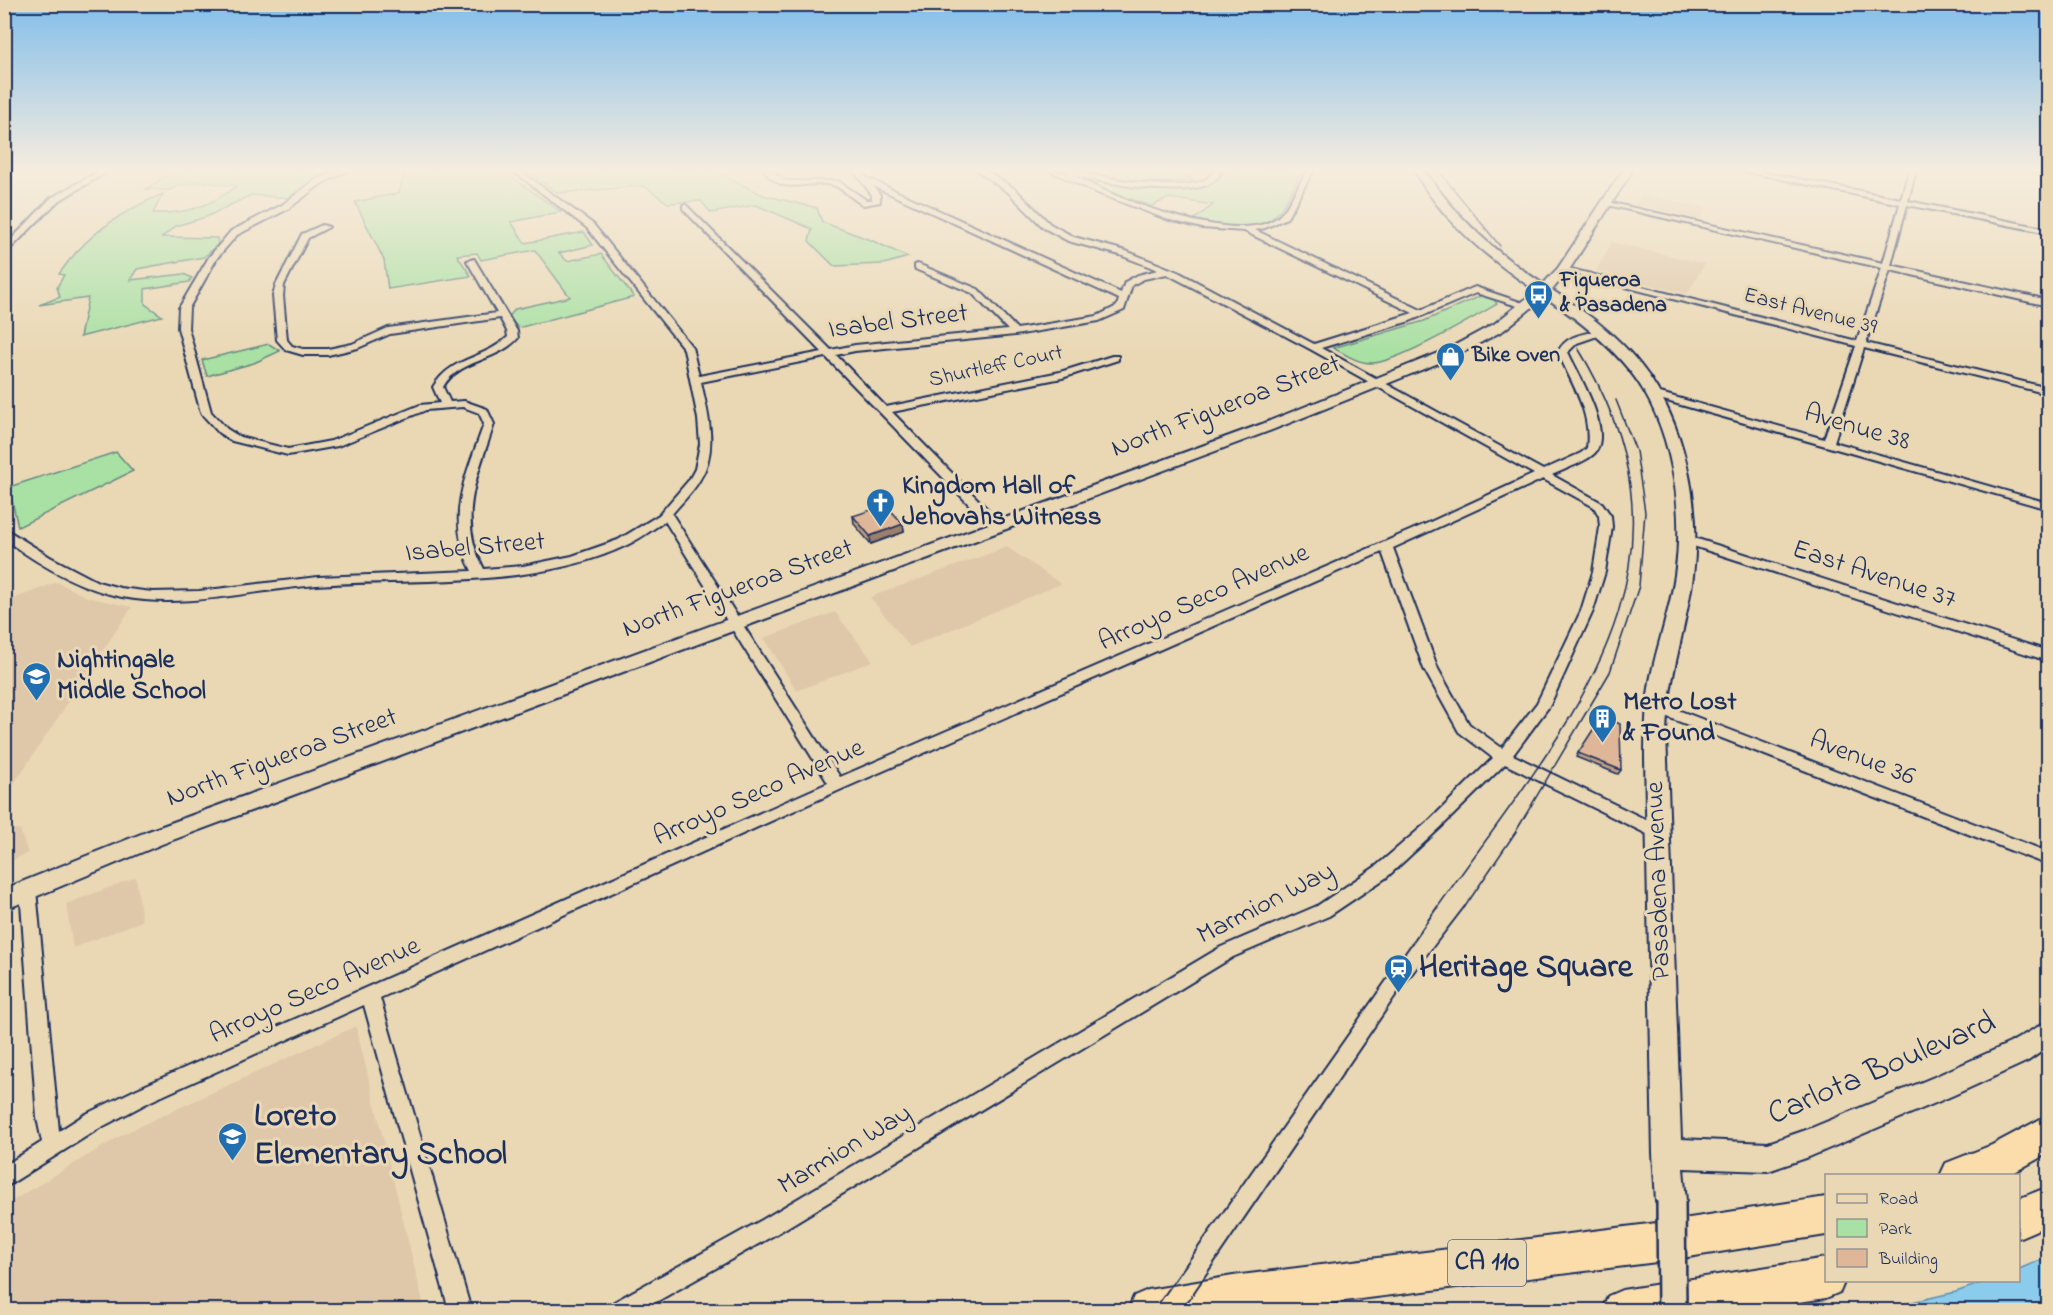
<svg xmlns="http://www.w3.org/2000/svg" width="2053" height="1315" font-family="'Indie Flower',sans-serif">
<style>
.built{fill:#dfc8a9}
.green{fill:#a9e0a3;stroke:#628880;stroke-width:1.5}
.water{fill:#8bccec;stroke:#5e8db3;stroke-width:1.5}
.lines{fill:none;stroke-linecap:round;stroke-linejoin:round}
.street-casing{stroke:#1b2f5e;stroke-width:4}
.secondary-casing{stroke:#1b2f5e;stroke-width:4}
.highway-casing{stroke:#1b2f5e;stroke-width:4}
.street{fill:#ead8b5;fill-rule:evenodd}
.secondary{fill:#ead8b5;fill-rule:evenodd}
.highway{fill:#faddab;fill-rule:evenodd}
.tram-far1{stroke:#1b2f5e;stroke-width:1.5}
.tram{stroke:#1b2f5e;stroke-width:2}
.secondary-bridge-casing{stroke:#1b2f5e;stroke-width:32;stroke-linecap:butt}
.secondary-bridge{stroke:#ead8b5;stroke-width:27}
.wall{fill:#c09d82;stroke:#1b2f5e;stroke-width:1.5}
.shaded-wall{fill:#9c7f6a;stroke:#1b2f5e;stroke-width:1.5}
.building{fill:#dfb697;stroke:#1b2f5e;stroke-width:1.5}
.labels{text-anchor:middle;dominant-baseline:central;stroke-width:6;stroke-linejoin:round;paint-order:stroke}
.far-poi-label{font-size:22px;font-weight:bold;fill:#1b2f5e;stroke:#ead8b5;text-anchor:start}
.far-street-label{font-size:22px;fill:#1b2f5e;stroke:#ead8b5}
.shield{fill:#ead8b5;stroke:#596278;stroke-width:1.5}
.shield-label{font-size:26px;font-weight:bold;fill:#1b2f5e}
.street-label{font-size:27px;fill:#1b2f5e;stroke:#ead8b5}
.poi-label{font-size:27px;font-weight:bold;fill:#1b2f5e;stroke:#ead8b5;text-anchor:start}
.near-poi-label{font-size:33px;font-weight:bold;fill:#1b2f5e;stroke:#ead8b5;text-anchor:start}
.near-street-label{font-size:33px;fill:#1b2f5e;stroke:#ead8b5}
</style>
<rect width="100%" height="100%" fill="#ead8b5"/>
<filter id="ink" filterUnits="userSpaceOnUse"><feTurbulence type="fractalNoise" baseFrequency=".0167" numOctaves="2"/><feDisplacementMap in="SourceGraphic" scale="12" xChannelSelector="R" yChannelSelector="G"/><feConvolveMatrix kernelMatrix="1 2 1 2 8 2 1 2 1" color-interpolation-filters="sRGB"/></filter>
<g filter="url(#ink)">
<!-- built -->
<path class="built" d="M1641,194l42,9 23,5 -6,11 -65,-15z
M1612,242l93,22 -18,30 -91,-23z
M1007,547l54,37 -151,63 -40,-50z
M57,582l30,15 45,10 -127,190v-195z
M835,612l38,49 -76,30 -33,-53z
M4,812l6,16 10,2 8,23 -23,11z
M136,877l6,44 -69,27 -7,-44z
M356,1026l69,284h-420v-105l120,-72z"/>
<!-- green -->
<path class="green" d="M176,170h155l-9,2 -31,26 -40,-3 -45,22 -30,9 -14,11 55,1 1,6 -14,13 -67,12 -7,11 54,-6 8,4 -3,4 -44,7v15l17,12 -82,21 8,-39 -49,7 21,-8 -3,-10 7,-12 -5,-1c26,-38 62,-63 104,-80l-10,19c35,1 57,-7 84,-27l-34,-4 -25,4 -9,4 -23,-1z
M405,170h97l59,42 -50,10 14,21 59,-11 9,13 -34,8 8,8 34,-7 33,43 -116,31 -9,-11 6,-8 55,-12 -35,-47 -54,10 -4,-7 -20,2 14,21 -83,13 -4,-29 -29,-58 44,-9z
M525,170h187l51,25 54,13 5,14 51,19 35,16 -24,7 -50,2 -25,-25 3,-12 -56,-24 -45,8 -10,-12 -33,2 -24,-17 -86,7z
M1077,170h93l23,10c-40,6 -78,-1 -116,-10z
M1225,170h77c-8,15 -18,42 -34,51 -20,12 -54,3 -75,-1l20,-15 -44,-7 -17,8 -45,-15 -39,-17c27,6 146,30 157,-4z
M1483,295l10,3 4,6c-24,14 -101,60 -126,59 -14,0 -26,-9 -38,-15l91,-27z
M269,344l11,7 -26,12 -47,13 -5,-16z
M116,452l17,19 -115,56 -9,-40z"/>
<!-- water -->
<path class="water" d="M2048,1257v53h-171l79,-18 31,-11 31,-1 1,-11z"/>
<g class="lines">
<defs>
<path id="street" d="M101,170h9l-53,32 -53,53v-8l47,-49z
M340,170h9l-28,14 -33,25 -51,26 -20,23 -28,50 -1,20 23,84 16,17 13,8 48,12 43,-8 89,-36 20,-2 -7,-16c19,-31 50,-27 75,-50l-1,-6 -7,-13 -110,16 -32,14 -30,7h-25l-17,-5 -9,-10 -4,-44 3,-11 26,-51 20,-9 7,2 -21,11 -24,47 -1,11 4,44 5,6 11,3h25l24,-5 36,-16 109,-15 -30,-52 7,-2 43,72 1,7c-21,24 -59,21 -75,49l7,15 14,-1 23,8 7,15c-16,51 -38,94 -10,145l39,-3 49,-10 46,-16 41,-25 30,-35 6,-11 5,-25 -2,-25 -14,-70 -97,-121 -75,-58h7l74,54 99,123 7,29 123,-24 -139,-143v-4h3l145,145 24,-5 153,-15 -36,-37 -57,-24v-4l3,-1 60,25 39,40 80,-13 20,-10 2,-7 -246,-113 7,9v7l-16,3c-11,-4 -20,-17 -32,-20 -26,-6 -49,13 -68,-15h7l14,11h53l28,19h6v-5l-19,-25h8l6,8 254,115 4,-11 13,-7 20,-5 -38,-15 -52,-14 -24,-13 -35,-35 -33,-23h9l30,19 35,35 24,13 52,14 52,21 136,72 99,-31 -169,-82 -42,-3 -36,-9 -66,-25 -52,-24c18,-1 39,13 55,20 36,16 148,59 179,23 10,-12 17,-30 26,-43h6l-27,48 -22,10 -10,2 166,80 54,-23 57,19 -5,3 -51,-16 -66,28 -89,27 222,122 38,-17 6,-5c5,-36 -16,-65 -29,-96 8,-17 26,-18 43,-22l5,3 -29,10 -9,9c10,23 42,73 29,98 -5,10 -35,20 -45,25l50,28 9,13 1,11 -7,45 -12,39 -43,94 -37,50 148,72 2,4 -2,4 -6,2 -6,-2 -144,-71 -65,64 -53,49 -58,39 -96,41 -457,277 -134,76h-31l3,-8 148,-82 459,-273 96,-41 58,-39 55,-47 63,-62 -34,-26 -35,-63 -42,-117 -540,237 -462,209 91,312h-22l-85,-305 -213,96 -53,28 -94,59v-22l38,-24 -5,-24 -17,-228 2,-5 6,-2 6,2 2,5 23,241 25,-16 53,-26 691,-306 -163,-262c-12,8 -25,18 -38,24 -91,44 -212,33 -310,40 -65,5 -130,24 -195,12 -42,-8 -84,-33 -118,-58v-11l46,29 48,25 22,6 32,4 47,-1 119,-14 154,-6c-28,-53 -6,-95 12,-147l-5,-11 -16,-6 -37,3 -88,36 -50,9 -56,-14 -13,-8 -18,-20 -23,-85 1,-20 30,-51 22,-26 51,-26 33,-25zM1167,274l143,75 224,125 -106,49 -588,254 -168,-263c9,-11 20,-21 27,-33 20,-30 9,-67 2,-99l125,-25 166,171h8l2,-3 -2,-3 -108,-110 170,-34 56,-18v-4h-6l-52,16 -174,35 -50,-52 19,-4 160,-16 84,-14 25,-11 8,-25 12,-6zM1543,479l51,28 5,9 1,11 -7,45 -12,39 -44,92 -35,45 -33,-24 -31,-55 -45,-121z
M1070,170c27,6 117,26 139,7 2,-2 4,-5 5,-7h8c-2,3 -5,9 -8,11 -26,20 -116,0 -147,-7l-1,-2z
M1738,170h13l150,29 8,-29h7l-8,31 140,28v4l-141,-28 -16,60 157,35v6l-158,-36 -24,73 182,45v6l-184,-46 -30,94 214,61v6l-399,-113 -1,-2 5,-3 171,48 32,-93 -297,-76 4,-3 294,74 25,-73 -279,-64 4,-2 276,61 17,-59z
M2033,170h15v4l-14,-2z
M1685,535l363,116v10l-367,-119 -2,-3 2,-3z
M1657,702l391,150v13l-396,-154 -2,-4 2,-4z"/>
<path id="secondary" d="M1414,170h10c34,49 69,81 119,114l15,-16 65,-98h10l-64,100 -17,20c33,22 66,45 90,77 43,54 60,140 51,209 -7,53 -25,103 -27,157l15,406 87,4 41,-14 125,-52 76,-34 38,-22v26l-20,14 -74,34 -145,62 -41,14 -85,-3 3,33 -5,10 -10,5 -10,-5 -5,-10 -3,-48 -8,-395c0,-26 1,-52 5,-77 7,-36 20,-70 25,-106 10,-65 -3,-152 -45,-204 -24,-30 -54,-53 -85,-74l-41,33 -48,26 -184,74 -1110,414 -158,66v-21l142,-57 1116,-408 184,-74 48,-26 42,-33c-48,-33 -94,-70 -122,-121z"/>
<path id="highway" d="M2048,1115v38l-40,23h-68l6,-13 46,-18z
M2048,1187v38l-30,13v-39z
M1826,1197v38l-169,27 -385,48h-144l6,-14 14,-6 85,-14 424,-53z
M1826,1258v22h19l-5,12 -14,6 -79,12h-145l6,-14 14,-6z"/>
</defs>
<!-- street casing -->
<use href="#street" class="street-casing"/>
<!-- secondary casing -->
<use href="#secondary" class="secondary-casing"/>
<!-- highway casing -->
<use href="#highway" class="highway-casing"/>
<!-- street -->
<use href="#street" class="street"/>
<!-- secondary -->
<use href="#secondary" class="secondary"/>
<!-- highway -->
<use href="#highway" class="highway"/>
<!-- tram-far1 -->
<path class="tram-far1" d="M1438,170l62,76
M1437,908c126,-179 279,-336 141,-560
M1464,908l51,-75 95,-161 29,-86 6,-74 -9,-61 -20,-51"/>
<!-- tram -->
<path class="tram" d="M1154,1310l284,-404
M1182,1310l216,-317 67,-87"/>
<defs>
<path id="secondary-bridge" d="M1671,1201l1,109"/>
</defs>
<!-- secondary-bridge casing -->
<use href="#secondary-bridge" class="secondary-bridge-casing"/>
<!-- secondary-bridge -->
<use href="#secondary-bridge" class="secondary-bridge"/>
</g>
<!-- wall -->
<path class="wall" d="M853,516l50,8 1,8 -33,12 -17,-20z
M1578,753l43,17 -3,4 -42,-17z"/>
<!-- shaded-wall -->
<path class="shaded-wall" d="M903,524l1,8 -33,12 -1,-8z"/>
<!-- building -->
<path class="building" d="M886,505l17,19 -33,12 -17,-20z
M1602,716l18,8 1,46 -43,-17z"/>
</g>
<!-- sky -->
<linearGradient id="sky" x2="0" y2="1"><stop stop-color="#83beea"/><stop offset="0.48" stop-color="#f6edde"/><stop offset="1" stop-color="#f6edde" stop-opacity="0"/></linearGradient>
<rect width="2053" height="354" fill="url(#sky)"/>
<!-- icons -->
<defs>
<symbol id="bus-pin" viewBox="-11 -11 22 30"><path d="M0 17L-7.5 6A9.5 9.5 0 1 1 7.5 6Z" fill="#1f6fb2" stroke="#ead8b5"/><path d="M-5-6H5V4H4V6H2V4H-2V6H-4V4H-5ZM-3.5-4V0h7V-4ZM-3.5 1.2v1.5H-2V1.2ZM2 1.2v1.5H3.5V1.2Z" fill="#fff"/></symbol>
<symbol id="shop-pin" viewBox="-11 -11 22 30"><path d="M0 17L-7.5 6A9.5 9.5 0 1 1 7.5 6Z" fill="#1f6fb2" stroke="#ead8b5"/><path d="M-5-2.5h2.3a2.7 3.5 0 0 1 5.4 0H5L5.5 6h-11ZM-1.5-2.5h3a1.5 2.3 0 0 0-3 0Z" fill="#fff"/></symbol>
<symbol id="church-pin" viewBox="-11 -11 22 30"><path d="M0 17L-7.5 6A9.5 9.5 0 1 1 7.5 6Z" fill="#1f6fb2" stroke="#ead8b5"/><path d="M-1.2-6h2.4v3.5h3.3v2.4h-3.3V6h-2.4V-.1h-3.3v-2.4h3.3Z" fill="#fff"/></symbol>
<symbol id="school-pin" viewBox="-11 -11 22 30"><path d="M0 17L-7.5 6A9.5 9.5 0 1 1 7.5 6Z" fill="#1f6fb2" stroke="#ead8b5"/><path d="M0-5L7-2L0 1L-7-2ZM-4 1L0 2.5L4 1V4Q0 6-4 4Z" fill="#fff"/></symbol>
<symbol id="building-pin" viewBox="-11 -11 22 30"><path d="M0 17L-7.5 6A9.5 9.5 0 1 1 7.5 6Z" fill="#1f6fb2" stroke="#ead8b5"/><path d="M-4-6H4V6H1V3H-1V6H-4ZM-2.5-4.3h1.7v1.8h-1.7ZM.8-4.3h1.7v1.8H.8ZM-2.5-1h1.7V.8h-1.7ZM.8-1h1.7V.8H.8Z" fill="#fff"/></symbol>
<symbol id="station-pin" viewBox="-11 -11 22 30"><path d="M0 17L-7.5 6A9.5 9.5 0 1 1 7.5 6Z" fill="#1f6fb2" stroke="#ead8b5"/><path d="M-3-6H3Q5-6 5-4V2Q5 4 3 4L4.5 6H3L1.5 4h-3L-3 6H-4.5L-3 4Q-5 4-5 2V-4Q-5-6-3-6ZM-3.5-4v3h7v-3ZM-3.5 1v1.5H-2V1ZM2 1v1.5H3.5V1Z" fill="#fff"/></symbol>
</defs>
<g fill-rule="evenodd">
<use href="#bus-pin" x="1522" y="278" width="33" height="45"/>
<use href="#shop-pin" x="1434" y="340" width="33" height="45"/>
<use href="#church-pin" x="864" y="486" width="33" height="45"/>
<use href="#school-pin" x="20" y="660" width="33" height="45"/>
<use href="#building-pin" x="1586" y="702" width="33" height="45"/>
<use href="#station-pin" x="1382" y="952" width="33" height="45"/>
<use href="#school-pin" x="216" y="1120" width="33" height="45"/>
</g>
<g class="labels">
<!-- far-poi labels -->
<g class="far-poi-label">
<text x="1560" y="281">Figueroa<tspan x="1560" dy="25">&amp; Pasadena</tspan></text>
<text x="1472" y="356">Bike Oven</text>
</g>
<!-- far-street labels -->
<g class="far-street-label">
<text transform="translate(1810 312) rotate(14)">East Avenue 39</text>
<text transform="translate(996 367) rotate(-12)">Shurtleff Court</text>
</g>
<!-- shield labels -->
<rect class="shield" x="1448" y="1240" width="78" height="46" rx="4.5"/>
<g class="shield-label">
<text x="1487" y="1263">CA 110</text>
</g>
<!-- street labels -->
<g class="street-label">
<text transform="translate(898 322) rotate(-7)">Isabel Street</text>
<text transform="translate(1226 407) rotate(-21)">North Figueroa Street</text>
<text transform="translate(1857 428) rotate(16)">Avenue 38</text>
<text transform="translate(475 548) rotate(-5)">Isabel Street</text>
<text transform="translate(1874 575) rotate(18)">East Avenue 37</text>
<text transform="translate(738 589) rotate(-20)">North Figueroa Street</text>
<text transform="translate(1204 598) rotate(-24)">Arroyo Seco Avenue</text>
<text transform="translate(282 758) rotate(-20)">North Figueroa Street</text>
<text transform="translate(1862 759) rotate(21)">Avenue 36</text>
<text transform="translate(759 793) rotate(-24)">Arroyo Seco Avenue</text>
<text transform="translate(1659 881) rotate(-92)">Pasadena Avenue</text>
<text transform="translate(1266 904) rotate(-27)">Marmion Way</text>
<text transform="translate(315 991) rotate(-24)">Arroyo Seco Avenue</text>
<text transform="translate(845 1150) rotate(-31)">Marmion Way</text>
</g>
<!-- poi labels -->
<g class="poi-label">
<text x="902" y="486">Kingdom Hall of<tspan x="902" dy="31">Jehovahs Witness</tspan></text>
<text x="57" y="660">Nightingale<tspan x="57" dy="31">Middle School</tspan></text>
<text x="1623" y="702">Metro Lost<tspan x="1623" dy="31">&amp; Found</tspan></text>
</g>
<!-- near-poi labels -->
<g class="near-poi-label">
<text x="1419" y="968">Heritage Square</text>
<text x="254" y="1117">Loreto<tspan x="254" dy="38">Elementary School</tspan></text>
</g>
<!-- near-street labels -->
<g class="near-street-label">
<text transform="translate(1882 1069) rotate(-23)">Carlota Boulevard</text>
</g>
</g>
<!-- margin -->
<rect width="2053" height="1315" fill="none" stroke="#ead8b5" stroke-width="24"/>
<rect x="12" y="12" width="2029" height="1291" fill="none" stroke="#1b2f5e" stroke-width="2" filter="url(#ink)"/>
<!-- legend -->
<rect x="1825" y="1174" width="195" height="108" fill="#ead8b5" stroke="#979492" stroke-width="1.5"/>
<rect x="1837" y="1194" width="30" height="9" fill="#ead8b5" stroke="#979492" stroke-width="1.5"/>
<text x="1879" y="1204" font-size="18" fill="#1b2f5e">Road</text>
<rect x="1837" y="1219" width="30" height="18" fill="#a9e0a3" stroke="#979492" stroke-width="1.5"/>
<text x="1879" y="1234" font-size="18" fill="#1b2f5e">Park</text>
<rect x="1837" y="1249" width="30" height="18" fill="#dfb697" stroke="#979492" stroke-width="1.5"/>
<text x="1879" y="1264" font-size="18" fill="#1b2f5e">Building</text>
</svg>
